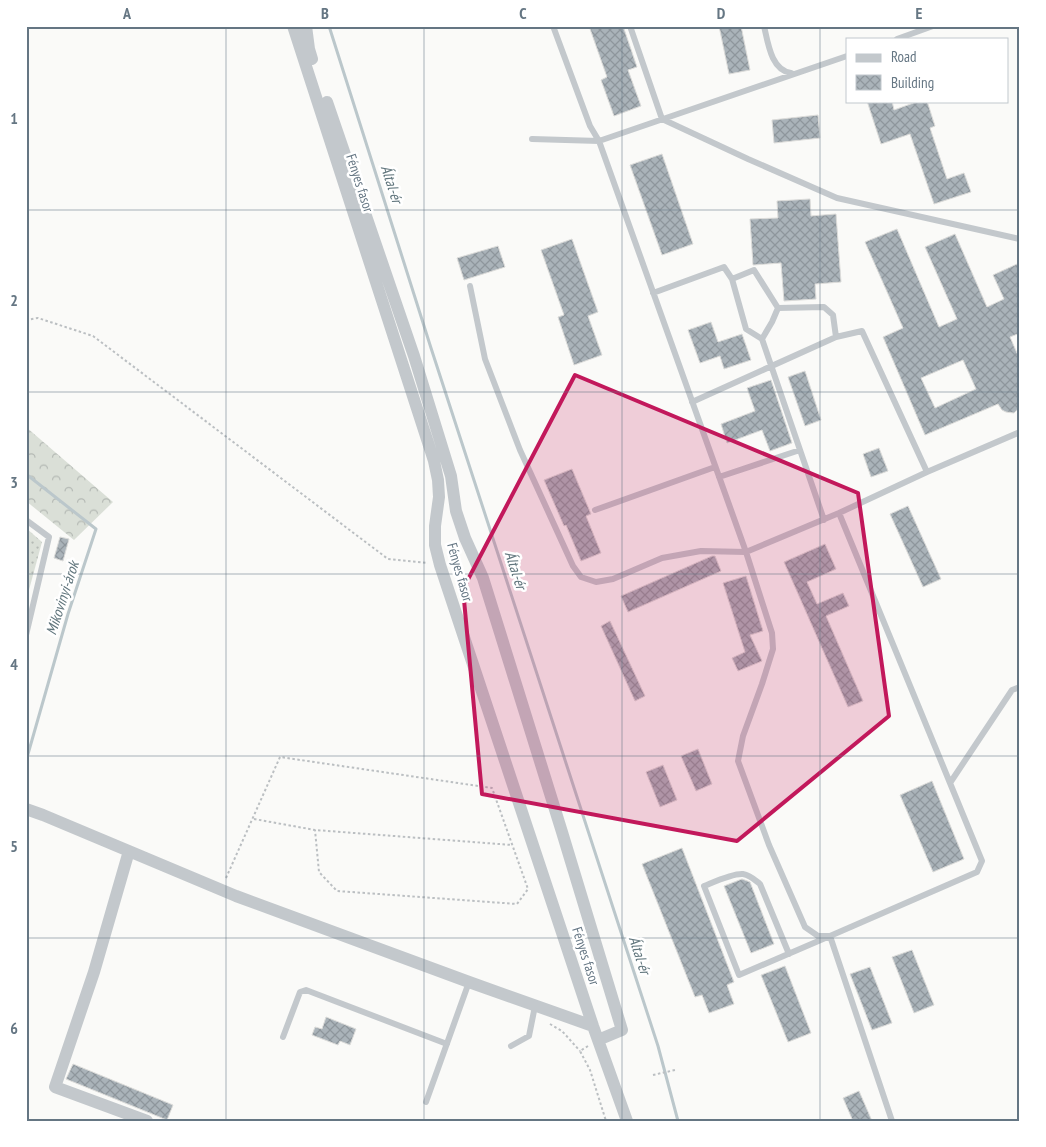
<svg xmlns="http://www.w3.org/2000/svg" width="1046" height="1147" font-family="'PT Sans Narrow',sans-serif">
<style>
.grass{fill:url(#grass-dots)}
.forest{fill:url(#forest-crowns)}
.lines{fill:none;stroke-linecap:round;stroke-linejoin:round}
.stream{stroke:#bbc7cb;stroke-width:3}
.building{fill:url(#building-cross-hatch);stroke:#dcdcda;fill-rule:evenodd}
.path{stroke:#bbbfc2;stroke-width:2;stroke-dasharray:2.5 2.5;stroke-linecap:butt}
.service{stroke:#c3c8cc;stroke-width:6}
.minor{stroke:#c3c8cc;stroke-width:12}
.marked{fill:#c2185b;fill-opacity:0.2;stroke:#c2185b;stroke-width:4;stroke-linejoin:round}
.grid{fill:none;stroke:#657683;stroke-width:1;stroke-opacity:0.55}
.labels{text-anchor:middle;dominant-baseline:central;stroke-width:5;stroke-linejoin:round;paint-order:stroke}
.street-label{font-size:14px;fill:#657683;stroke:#fff}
.water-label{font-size:15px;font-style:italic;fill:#60757c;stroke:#fff}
.neatline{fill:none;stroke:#657683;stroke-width:2}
.grid-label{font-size:16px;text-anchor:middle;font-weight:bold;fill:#657683}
</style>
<defs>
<pattern id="grass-dots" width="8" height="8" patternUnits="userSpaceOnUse" patternTransform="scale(1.25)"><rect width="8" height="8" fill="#dadfd7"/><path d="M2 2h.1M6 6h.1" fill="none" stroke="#b4b9b4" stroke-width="1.8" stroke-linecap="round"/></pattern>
<pattern id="forest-crowns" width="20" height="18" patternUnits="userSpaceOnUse" patternTransform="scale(1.25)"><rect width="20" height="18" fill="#dadfd7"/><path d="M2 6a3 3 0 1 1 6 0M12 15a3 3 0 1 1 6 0" fill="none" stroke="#b4b9b4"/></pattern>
<pattern id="building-cross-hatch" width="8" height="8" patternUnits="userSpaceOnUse" patternTransform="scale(1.25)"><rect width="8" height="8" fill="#aab3b9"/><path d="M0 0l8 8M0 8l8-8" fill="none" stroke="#8e969c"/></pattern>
</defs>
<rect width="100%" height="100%" fill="#fafaf8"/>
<!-- grass -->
<path class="grass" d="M26,528l16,14 -16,59z"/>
<!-- forest -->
<path class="forest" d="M26,427l87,75 -39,38 -48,-39z"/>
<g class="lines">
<!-- stream -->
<path class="stream" d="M329,26l102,322 227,698 20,75
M26,474l70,55 -28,85 -42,147"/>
</g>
<!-- building -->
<path class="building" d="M589,26h34l14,41 -9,3 13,36 -27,10 -13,-36 6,-3z
M719,26h22l9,44 -21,4z
M867,101h25l2,9 25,-9h8l8,25 -5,2 17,51 17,-6 7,19 -37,12 -24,-70 -29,10z
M818,115l2,23 -46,5 -2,-23z
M662,154l31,90 -31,11 -32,-90z
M810,199l1,17 25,-2 5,68 -26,2 1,15 -32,2 -3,-38 -28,2 -3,-46 28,-1 -1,-17z
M897,229l42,98 18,-8 -32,-72 30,-13 32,73 17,-8 -11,-24 24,-11 3,5v64l-10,4 10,23v34l-1,1 1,10 -3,5 -3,3 -8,-1 -4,-2 -4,-6 -73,31 -42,-98 20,-9 -38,-86zM963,360l13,29 -41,19 -14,-30z
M572,239l26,73 -10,4 14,39 -28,10 -16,-48 6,-2 -23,-65z
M498,246l7,21 -41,13 -7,-22z
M711,322l7,20 24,-8 9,26 -27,9 -4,-13 -20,7 -12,-33z
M805,371l16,49 -16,6 -17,-49z
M771,380l21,63 -22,8 -8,-21 -35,13 -6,-19 34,-13 -8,-23z
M879,448l9,23 -17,6 -8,-23z
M572,469l19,45 -5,2 15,37 -20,8 -15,-36 -2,1 -20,-46z
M908,506l33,73 -18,8 -33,-73z
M60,537l9,2 -6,22 -9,-3z
M825,544l11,25 -29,13 10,22 26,-11 6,13 -23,10 37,85 -15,6 -64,-145z
M712,556h3l6,15 -93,41 -7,-16z
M746,576l17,55 -13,4 12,26 -24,10 -6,-13 13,-6 -22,-69z
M610,621l35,75 -10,5 -34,-75z
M698,749l14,35 -16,7 -15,-35z
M663,765l14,35 -17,7 -14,-35z
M932,781l32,78 -31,13 -33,-77z
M682,848l52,134 -7,3 7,19 -25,9 -7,-18 -7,2 -53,-133z
M742,879l8,3 24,62 -23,9 -27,-67z
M912,950l22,55 -20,8 -22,-56z
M785,966l26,67 -23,9 -27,-67z
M870,967l22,56 -20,7 -22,-56z
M326,1017l30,12 -6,16 -10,-4 -2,4 -26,-10 3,-8 7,2z
M73,1064l100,41 -6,15 -101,-41z
M859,1091l13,30h-19l-10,-23z"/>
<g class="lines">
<!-- path -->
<path class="path" d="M26,320l12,-2 55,18 295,223 40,4
M254,819l61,11 197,15
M226,878l54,-121 212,31 36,101 -11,15 -180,-13 -18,-19 -4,-42
M550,1024l12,7 18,20
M588,1046l-8,5 10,19 16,51
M653,1075l22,-5"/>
<!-- service -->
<path class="service" d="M553,26l37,100 9,15 147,411 26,81 1,16 -11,35 -19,52 -5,25 31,84 36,82 13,9h12l147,-64 5,-11 -32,-78
M630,26l32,93 86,40 89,39 183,41
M764,26c4,17 7,44 27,47
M897,39l36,-13
M532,139l67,2 248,-85
M470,286l15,73 35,91 53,116 8,11 15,5 17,-3 49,-21 39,-7 45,1 93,-39 88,-41 93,-40
M653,293l71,-26 8,12
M778,308l-6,14 -10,17 -16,-10 -14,-50 22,-9 24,38 46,-1 9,8 3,22 26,-6 65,141
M762,339l62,181
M692,402l144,-65
M719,477l81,-27
M595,510l120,-43
M839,513l111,270 62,-93 8,-3
M26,520l23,17 -23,98
M789,954l-29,-70c-5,-4 -10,-9 -17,-10 -10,-1 -29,8 -39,12l35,89 91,-39 62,185
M283,1037l17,-45 6,-2 141,54
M511,1046l18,-10 6,-30
M426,1102l43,-120"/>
<!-- minor -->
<path class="minor" d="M293,26l141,435 4,19 1,17 -4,29v19l5,20 153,461 34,95
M306,26l3,23 3,10
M327,102l87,254 37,120 5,35 9,27 18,40 79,254 60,198 -24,10
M26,809l17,6 193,81 233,86 124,44
M129,851l-35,121 -39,115 92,34"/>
</g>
<!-- marked area -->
<path class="marked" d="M575,375l283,118 31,223 -152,125 -255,-47 -19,-205z"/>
<!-- grid -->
<path class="grid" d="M226,26v1095M424,26v1095M622,26v1095M820,26v1095M26,210h994M26,392h994M26,574h994M26,756h994M26,938h994"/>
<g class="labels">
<!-- street labels -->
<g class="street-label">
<text transform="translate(360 183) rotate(72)">Fényes fasor</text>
<text transform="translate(460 572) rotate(74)">Fényes fasor</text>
<text transform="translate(586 956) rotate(72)">Fényes fasor</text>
</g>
<!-- water labels -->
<g class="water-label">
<text transform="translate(392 184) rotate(72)">Által-ér</text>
<text transform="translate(516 570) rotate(72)">Által-ér</text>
<text transform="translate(62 598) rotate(-72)">Mikovinyi-árok</text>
<text transform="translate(640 955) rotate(72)">Által-ér</text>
</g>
</g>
<!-- border -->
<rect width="1046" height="1147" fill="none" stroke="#ffffff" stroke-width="55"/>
<!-- legend -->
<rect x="846" y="38" width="162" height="65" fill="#ffffff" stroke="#c1c8cd"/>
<rect x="856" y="54" width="25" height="8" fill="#c3c8cc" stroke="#c1c8cd"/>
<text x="891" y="62" font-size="15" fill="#657683">Road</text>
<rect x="856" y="75" width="25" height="15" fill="url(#building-cross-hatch)" stroke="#c1c8cd"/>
<text x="891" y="88" font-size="15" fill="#657683">Building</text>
<rect x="28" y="28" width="990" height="1092" class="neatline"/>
<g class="grid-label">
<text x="127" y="19">A</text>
<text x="325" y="19">B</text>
<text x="523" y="19">C</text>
<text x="721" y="19">D</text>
<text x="919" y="19">E</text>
<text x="14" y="124">1</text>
<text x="14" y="306">2</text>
<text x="14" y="488">3</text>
<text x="14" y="670">4</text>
<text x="14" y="852">5</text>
<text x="14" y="1034">6</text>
</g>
</svg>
